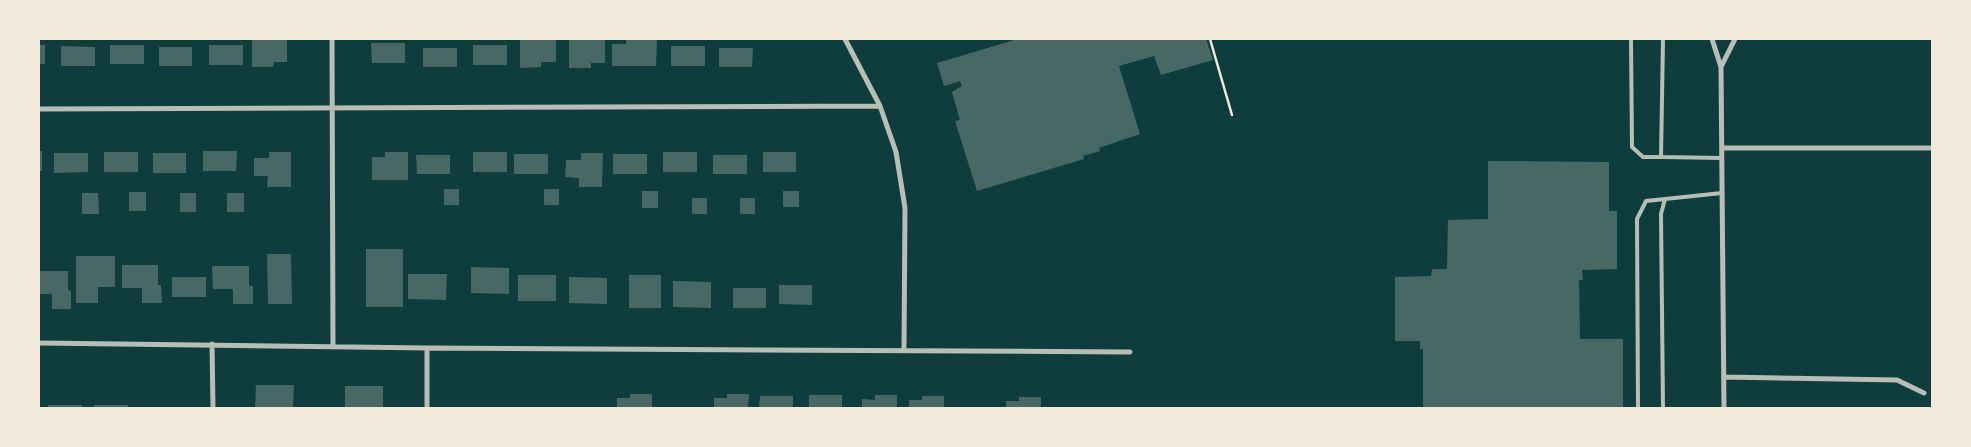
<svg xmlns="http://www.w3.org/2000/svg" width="1971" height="447" font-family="Raleway,sans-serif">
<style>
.building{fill:#486865}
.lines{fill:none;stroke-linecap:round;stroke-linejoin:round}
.path{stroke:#f1e9da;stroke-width:2.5}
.service{stroke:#b8beb3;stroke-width:4}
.minor{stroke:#b8beb3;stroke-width:5}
</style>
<rect width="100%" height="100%" fill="#0f3d3e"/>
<!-- building -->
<path class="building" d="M252,39h35v23h-13l-1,5h-21z
M556,39v23h-15v5l-21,1v-28z
M569,39l36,1v23h-14v5h-22z
M626,39h31l-1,27h-44v-22h14z
M1018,39h188l7,21 -52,15 -7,-19 -35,10 21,68 -41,14 1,3 -17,5 1,3 -107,32 -22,-70 5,-1 -8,-28 10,-6 -2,-5 -16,5 -7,-23z
M371,43h34v20h-33z
M39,45h6v19h-6z
M110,45h34v19h-34z
M209,45h34v20h-34z
M473,45h34v20h-34z
M61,46l34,1v19h-34z
M671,46h34v20h-34z
M159,47h33v19h-33z
M423,48h34v19h-34z
M719,48h34l-1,19h-33z
M39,151h3v20h-3z
M203,151h34l-1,20h-33z
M104,152h34v20h-34z
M269,152h22v35h-24l1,-11h-14v-18h15z
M385,152h23v28h-36v-23h13z
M473,152h34v20h-34z
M663,152h34v20h-34z
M763,152h33v20h-33z
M54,153h34v19l-34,1z
M153,153h33v20h-33z
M581,153h22l-1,34h-23v-9l-14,-1 1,-17h15z
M514,154h34v20h-34z
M613,154h34v20h-34z
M416,155h34v19h-33z
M713,155h34v19h-34z
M1488,161l121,1v49h8v58l-35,1 1,10h-4l1,59h43v69h-200v-59h-3v-8h-25v-64l36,-1 1,-7h15l1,-49 40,-1z
M444,189h15v16h-15z
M544,189h15v16h-15z
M642,191h16v17h-16z
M783,191h16v16h-16z
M129,192h17v19h-17z
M82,193h16l1,21h-17z
M180,193h16v19h-16z
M227,193h17v19h-17z
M692,198h15v16h-15z
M740,198h15v16h-15z
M366,249h37v58h-37z
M267,254h24l1,50h-24z
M76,256h39v31h-17v16h-22z
M122,265h36v20h3l1,18h-20v-15h-20z
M212,266h37v20h4v18h-20v-15h-20z
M471,267l38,1v26l-38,-1z
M39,271h29v19l3,1v18h-19v-15h-13z
M408,274h39l-1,26 -38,-1z
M518,275h38v26h-38z
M629,275h32v33h-32z
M172,277h34v20h-34z
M569,277l38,1v26l-38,-1z
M673,281l38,1v26l-38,-1z
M779,285h33v20l-33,-1z
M733,288h33v20h-33z
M256,385h38l-1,23h-38z
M345,386h38v22h-38z
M630,394h22v14h-35v-10h13z
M727,394h22l-1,14h-34v-10h13z
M809,395h33v13h-33z
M875,395h22v13h-35v-9l13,1z
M760,396h33v12h-34z
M922,396h22v12h-35v-8h13z
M1019,397h22v11h-35v-7h13z
M48,405h34v3h-34z
M94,405h34v3h-34z"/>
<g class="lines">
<!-- path -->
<path class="path" d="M1210,39l22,76"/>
<!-- service -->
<path class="service" d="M1631,39l1,108 11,10h18
M1663,39l-2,118 61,1
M1638,408l-1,-189 9,-18 19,-2
M1663,408l-2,-194 4,-15 57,-6"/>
<!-- minor -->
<path class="minor" d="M332,39l1,308
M845,39l35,67 16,46 9,56 -1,141
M1712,39l9,28 3,341
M1721,67l14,-28
M39,109l841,-3
M1722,148h210
M39,343l388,5 703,4
M212,344l1,64
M1724,377l173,3 27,13
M427,408v-60"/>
</g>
<!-- border -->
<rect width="1971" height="447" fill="none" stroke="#f1e9da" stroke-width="80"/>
</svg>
